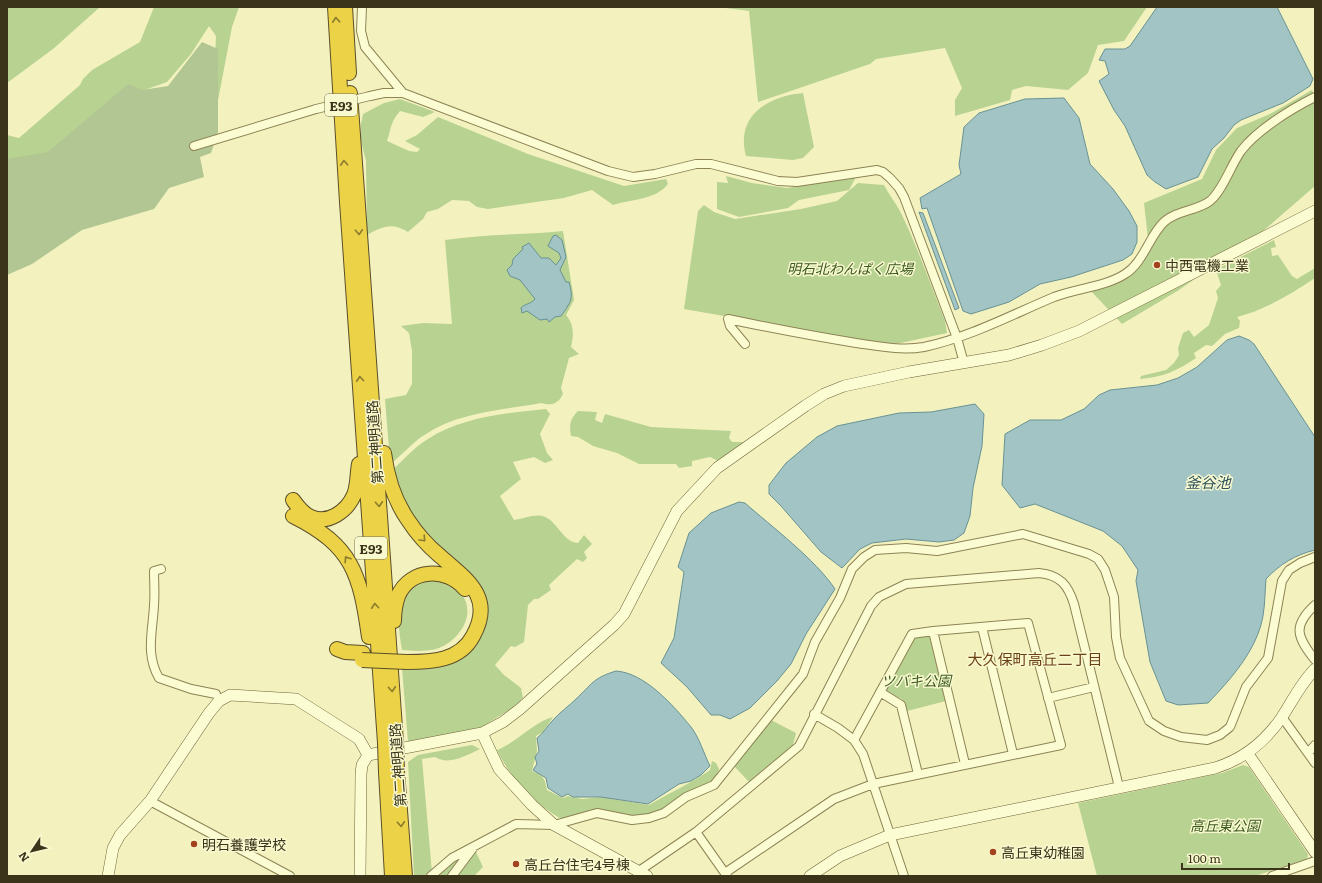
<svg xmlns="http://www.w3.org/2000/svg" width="1322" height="883" font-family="Literata,'Noto Sans JP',serif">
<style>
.green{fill:#b8d292}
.cemetery{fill:#b1c692}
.water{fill:#a3c4c4;stroke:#689293}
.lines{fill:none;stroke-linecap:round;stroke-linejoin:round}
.street-casing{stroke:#8d8355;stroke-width:10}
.secondary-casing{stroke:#6f6338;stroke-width:12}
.highway-casing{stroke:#5b4e2a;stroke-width:16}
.street{stroke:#fcfcd3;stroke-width:8}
.secondary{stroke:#fcfcd3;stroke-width:11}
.highway{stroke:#ecd246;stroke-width:14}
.street-bridge-casing{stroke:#8d8355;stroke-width:10;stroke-linecap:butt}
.highway-bridge-casing{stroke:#5b4e2a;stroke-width:16;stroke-linecap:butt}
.street-bridge{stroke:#fcfcd3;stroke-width:8}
.highway-bridge{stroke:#ecd246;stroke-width:14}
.oneway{stroke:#8b7b2e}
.poi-dot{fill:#a3431e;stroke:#f9f9cf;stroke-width:1.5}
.labels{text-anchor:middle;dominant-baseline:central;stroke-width:3;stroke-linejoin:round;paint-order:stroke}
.shield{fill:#f9f9cf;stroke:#746f51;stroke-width:1}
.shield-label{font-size:13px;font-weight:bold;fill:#3b341b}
.poi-label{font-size:14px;fill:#3b341b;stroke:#f9f9cf;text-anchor:start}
.park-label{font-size:14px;font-style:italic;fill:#3b5a20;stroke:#f9f9cf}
.street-label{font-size:14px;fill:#3b341b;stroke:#f9f9cf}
.water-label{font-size:15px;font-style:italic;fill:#29515d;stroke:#f9f9cf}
.neighbourhood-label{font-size:15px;fill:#6d4116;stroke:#f9f9cf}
</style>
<rect width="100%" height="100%" fill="#f3f2bf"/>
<!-- green -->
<path class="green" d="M7,7h93l-47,42 -46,34z
M154,7h85l-7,20 -21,110 5,-101 -7,-10 -18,28 -24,28 -31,11 -86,59 -43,11v-28l12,3 61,-53 3,-6 9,-9 48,-28z
M718,7h429l-23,34 -26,4 -10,28 -20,17 -42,-4 -14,4 -2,10 -55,16v-16l7,-12 -17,-40 -69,11 -6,5 -112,38 -9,-91z
M1312,90l3,9v87l-52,45 -84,59 -57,34 -32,-34 43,-22 15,-29 -4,-36 58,-24 14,-29 21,-22 33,-14z
M803,93l11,54 -11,11 -10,2 -47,-4c-11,-40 22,-60 57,-63z
M400,99l35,13 -12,5 -23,-6c-10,12 -8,16 -13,30l22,10 8,1 3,-3 -15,-8 12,-6 21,-18 90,37 96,32 42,-7 2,5c-12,16 -37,15 -55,21l-21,-15 -28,8 -76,11 -11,-2 -8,-6 -17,-1 -14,9 -11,3 -4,7 -15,13c-15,-10 -26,-6 -41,3l-1,-74 -5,-20v-17l2,-10 21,-11z
M726,176l26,7 35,5 69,-11 -7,13 -50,10 -11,8 -49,9 -22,-8v-27l11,1z
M858,183l26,2c5,10 12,18 17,28 17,35 30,73 44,108l2,12 -56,12 -207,-36 14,-98 6,-6 10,7 21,7 66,-10 36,-8z
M563,231l11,69 -8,15c8,9 8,20 5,32l8,7 -10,4 -8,30 2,6c-5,10 -11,12 -22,9 -38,7 -82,9 -115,31 -12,7 -22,19 -33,28l-4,-13 -4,-50 21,-4 6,-11v-33l-3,-18 -8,-7 22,-3 29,1 -7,-84c39,-6 79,-5 118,-9z
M1274,240l2,7 -5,1 1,8 6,-1 14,21 5,3 18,-11v10c-26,17 -48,31 -78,39l3,4 -1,7 -14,6 -13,12 -6,-1 -12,8 2,5c-19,13 -33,19 -56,21l1,-3 25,-6 8,-7 5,-8 -1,-7 5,-15 6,-3 5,7 15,-12 9,-27 -2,-7 5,-6 -4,-12 2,-5z
M546,409l4,5 -10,20 7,19 6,7 -8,3 -11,-6 -21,5 8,17 -21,17 14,24c8,-1 20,-6 28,-4 15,3 20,26 36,27l6,-8 8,9 -8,8 3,6 -4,4 -6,-3 -28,26 2,5 -13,9h-4l-6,6 -4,37 -9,5 -4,-1 -16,19 9,10 17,13 2,10 -12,11 -31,19 -72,14 -6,-74 51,-8 34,-49 -76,-97 -20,-43c12,-10 23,-24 37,-32 33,-22 79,-26 118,-30z
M578,411l19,1 -2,8 7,3 3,-9 46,13 80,4 -2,7 3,4h12l-26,19 -8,-4 -18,4v5l-13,2 -3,-4h-37l-22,-11 -24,-7 -15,-9 -7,-1c-2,-11 -1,-17 7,-25z
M436,578c7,4 19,8 24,14 18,21 0,48 -21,56 -11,4 -26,3 -37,2 -4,-23 -9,-55 16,-67 5,-3 13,-4 18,-5z
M926,634l4,4 16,63 -39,10 -5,-12 -14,-6 -2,-3 27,-53z
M553,717l-10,15 -7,4 1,15 -5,20c11,4 13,7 15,19l16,8 5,-2 14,3 19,-2 48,8c20,-12 41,-21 61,-35l2,-9 4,2 3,6c-1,4 -3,7 -6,10 -7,7 -16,9 -24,12 -15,7 -28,25 -47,26 -18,1 -37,-8 -55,-5 -8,1 -22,9 -29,5 -25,-15 -49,-41 -61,-67 19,-7 38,-29 56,-33z
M771,720l25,13 -3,12 -44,37 -15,-16 11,-17z
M472,745l8,4c-13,6 -31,17 -45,8l-13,2 10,114 33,-19 -17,22h-34l-6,-114 10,-7z
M1243,765l6,2 59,87 -1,5 -52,17h-158l-19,-73 144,-30z
M475,850l8,17 -9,9h-18z"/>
<!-- cemetery -->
<path class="cemetery" d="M202,42l16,7v83l-7,21 -11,4 4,20 -35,11 -15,21 -72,21 -50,34 -25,11v-116l41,-7 80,-68 14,6 26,-4z"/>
<!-- water -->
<path class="water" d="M1157,7h120l36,72 -3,7 -27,17 -42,17 -7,5 -10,13 -12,11 -14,28 -32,12 -11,-7 -8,-7 -22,-49 -11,-16 -15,-29 10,-7 -4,-13 -6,-1 6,-11h20l5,-3z
M1064,98l15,20 11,46 23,25 16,22 8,15v16l-5,12 -9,6 -52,17 -31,7 -31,18 -38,12 -8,-3 -36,-103 -5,1 -2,-11 41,-24 -2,-9 5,-38 15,-14 46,-14z
M919,212l4,1 36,95 -4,2z
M556,235l6,5 4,17 -6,13 6,12h3c5,17 2,20 -8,34l-6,1 -6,5 -2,-3 -7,1 -13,-9 -5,2 -1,-5c3,-4 10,-4 14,-9l-15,-19 -10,-4 -3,-6 5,-5 1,-6 10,-10 -1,-2 7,-4 12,15h8l7,7 5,-7 -2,-5 -11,-7 5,-10z
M1239,336l10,4 5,4 61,93v113c-20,5 -35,14 -49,29 -1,12 -1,25 -3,37 -6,34 -32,63 -55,87l-30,2 -12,-4 -16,-39 -14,-81 2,-11 -16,-24 -19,-15 -68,-27 -15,4 -18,-23 3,-51 25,-14h31l23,-11 15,-14 11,-5 47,-5 21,-7 19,-11 30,-27z
M975,404l9,10 -2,32 -9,42 -3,28 -6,17 -10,7 -15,2 -33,-3 -34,4 -12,6 -18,19 -21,-16 -40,-46 -12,-12v-9l17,-22 31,-26 20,-11 62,-13 32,-1z
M739,502l6,1c27,24 70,56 90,86l-29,45 -15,30 -14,17 -27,27 -20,11 -10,-4h-9l-24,-28 -26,-24 13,-25 10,-66 -6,-5 11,-34 22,-20z
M616,671c29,2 57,34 75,56 8,10 13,27 19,39l-9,9 -10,6 -12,3 -31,20 -47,-7h-28l-5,-3 -6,3 -14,-9 -2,-10 -13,-8 4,-6 -2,-7 4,-6 -2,-13c7,-5 10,-12 16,-18 7,-8 16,-14 23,-21 16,-15 17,-21 40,-28z"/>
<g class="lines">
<defs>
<path id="street" d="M362,7l-1,24 4,16 38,46
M370,96l14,-3h19l205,78 25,6 22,-3 41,-10h15l67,17 19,1 80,-12 6,2 7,6 9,10 5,9 53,141 7,25
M194,146l122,-37
M745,344l-15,-18 -2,-7c43,9 85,17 128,24 22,3 45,8 68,4 46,-10 87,-32 130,-50 23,-9 51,-10 71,-23 19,-12 24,-38 39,-52 13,-12 33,-11 46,-21 13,-11 21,-36 31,-50 16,-21 50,-42 74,-54
M161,569l-7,2c0,11 1,23 0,34 -1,25 -9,49 5,73l32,11 25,5 3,7
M1315,605c-23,21 -18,32 0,55
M982,627l31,127
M880,692l21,13 17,69
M1048,698l46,-11
M814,714l24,14 16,12 9,14 41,122
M1282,717l33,46
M854,740l58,-106 21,-3
M1308,753l7,-8
M150,801l140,75
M696,832l31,44
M639,871l57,-39 103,-86 72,-140 8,-9 27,-13 133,-11c21,2 29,12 35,31l45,183
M725,873l109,-74 39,-15 188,-39 -33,-122 -95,8 32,133
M431,876l21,-18 64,-34 38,1 43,-12 35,7 17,-2 15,-5 22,-16 28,-12 89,-111 12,-32 25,-44 12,-29 12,-12 11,-7 31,-2 31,3 86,-17 66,20 9,5 7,11 9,27 2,40 4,21 29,63 15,10 17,6 26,3 13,-5 10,-8 16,-40 22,-29 14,-77 7,-11 11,-7 15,-6
M452,876l21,-28
M1272,876l43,-15"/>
<path id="secondary" d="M482,733l17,36 33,36 22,20 93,51
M1248,754l67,98
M108,876l5,-28 7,-13 30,-34 59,-88 10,-12 11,-6 66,4 63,40 9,16
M360,876l1,-102 1,-9 6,-10 114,-22 21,-11 17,-13 94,-84 10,-11 53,-103 40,-43 88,-62 19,-12 20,-8 65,-14 100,-17 33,-10 37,-14 236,-120
M810,876l30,-20 50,-21 325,-67c29,-9 50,-26 67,-51 11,-17 19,-34 33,-48"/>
<path id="highway" d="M335,7l12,195 38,541
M345,7l4,66
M350,93l46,649
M384,453c3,23 10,47 24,67 9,14 20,26 32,36 26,23 55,41 33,80 -13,25 -42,26 -66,26
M293,500c5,7 10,14 18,17 17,8 36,-6 43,-22 4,-10 3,-20 5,-31
M293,516c60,30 67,58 76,121
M394,621c0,-9 1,-16 4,-25 12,-28 49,-29 67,-7
M337,649l8,3 18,1
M397,771l8,105
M386,772l6,104"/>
</defs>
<!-- street casing -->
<use href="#street" class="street-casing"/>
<!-- secondary casing -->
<use href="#secondary" class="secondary-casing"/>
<!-- highway casing -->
<use href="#highway" class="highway-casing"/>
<!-- street -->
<use href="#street" class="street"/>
<!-- secondary -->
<use href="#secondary" class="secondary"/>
<!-- highway -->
<use href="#highway" class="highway"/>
<defs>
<path id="street-bridge" d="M316,109l54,-13"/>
<path id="highway-bridge" d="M362,660l45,2
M396,742l1,29
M385,743l1,29"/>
</defs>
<!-- street-bridge casing -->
<use href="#street-bridge" class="street-bridge-casing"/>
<!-- highway-bridge casing -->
<use href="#highway-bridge" class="highway-bridge-casing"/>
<!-- street-bridge -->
<use href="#street-bridge" class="street-bridge"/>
<!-- highway-bridge -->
<use href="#highway-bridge" class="highway-bridge"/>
</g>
<!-- one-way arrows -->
<defs><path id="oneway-chevron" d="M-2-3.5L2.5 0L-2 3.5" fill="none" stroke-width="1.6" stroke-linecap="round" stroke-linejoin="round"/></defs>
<g class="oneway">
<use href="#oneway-chevron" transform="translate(336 20) rotate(-93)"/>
<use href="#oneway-chevron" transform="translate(344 163) rotate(-93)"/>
<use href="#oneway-chevron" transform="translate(359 232) rotate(87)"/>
<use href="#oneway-chevron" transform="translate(360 379) rotate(-94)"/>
<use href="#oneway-chevron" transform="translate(379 504) rotate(86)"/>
<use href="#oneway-chevron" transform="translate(423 539) rotate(47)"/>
<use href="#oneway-chevron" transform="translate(347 559) rotate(-123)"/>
<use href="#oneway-chevron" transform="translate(375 606) rotate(-94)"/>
<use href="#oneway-chevron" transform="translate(392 689) rotate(86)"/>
<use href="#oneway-chevron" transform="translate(401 824) rotate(86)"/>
</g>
<!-- markers -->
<g class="poi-dot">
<circle cx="1157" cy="265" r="4"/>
<circle cx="194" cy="844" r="4"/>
<circle cx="993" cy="852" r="4"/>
<circle cx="516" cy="864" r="4"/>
</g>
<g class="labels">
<!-- shield labels -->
<g class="shield">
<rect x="325" y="94" width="32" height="22" rx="3"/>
<rect x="355" y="537" width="32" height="22" rx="3"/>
</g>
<g class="shield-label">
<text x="341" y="105">E93</text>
<text x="371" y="548">E93</text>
</g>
<!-- poi labels -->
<g class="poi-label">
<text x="1165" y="265">中西電機工業</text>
<text x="202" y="844">明石養護学校</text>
<text x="1001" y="852">高丘東幼稚園</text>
<text x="524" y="864">高丘台住宅4号棟</text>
</g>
<!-- park labels -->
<g class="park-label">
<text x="850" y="268">明石北わんぱく広場</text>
<text x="916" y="680">ツバキ公園</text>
<text x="1225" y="825">高丘東公園</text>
</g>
<!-- street labels -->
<g class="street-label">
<text transform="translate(374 442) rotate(-94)">第二神明道路</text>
<text transform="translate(397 765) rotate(-94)">第二神明道路</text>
</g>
<!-- water labels -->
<g class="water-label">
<text x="1208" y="481">釜谷池</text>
</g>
<!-- neighbourhood labels -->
<g class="neighbourhood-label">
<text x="1035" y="658">大久保町高丘二丁目</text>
</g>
</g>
<!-- border -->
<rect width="1322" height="883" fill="none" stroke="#3b341b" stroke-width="16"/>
<!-- north arrow -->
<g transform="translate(32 851) rotate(235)" stroke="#f9f9cf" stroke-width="3" paint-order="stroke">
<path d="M0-3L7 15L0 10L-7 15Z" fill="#3b341b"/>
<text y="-6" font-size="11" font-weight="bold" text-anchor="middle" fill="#3b341b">N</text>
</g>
<!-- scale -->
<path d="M1182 863v6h107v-6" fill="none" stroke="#3b341b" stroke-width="2"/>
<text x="1188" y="863" font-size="12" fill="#3b341b" stroke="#f9f9cf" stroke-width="3" paint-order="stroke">100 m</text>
</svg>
